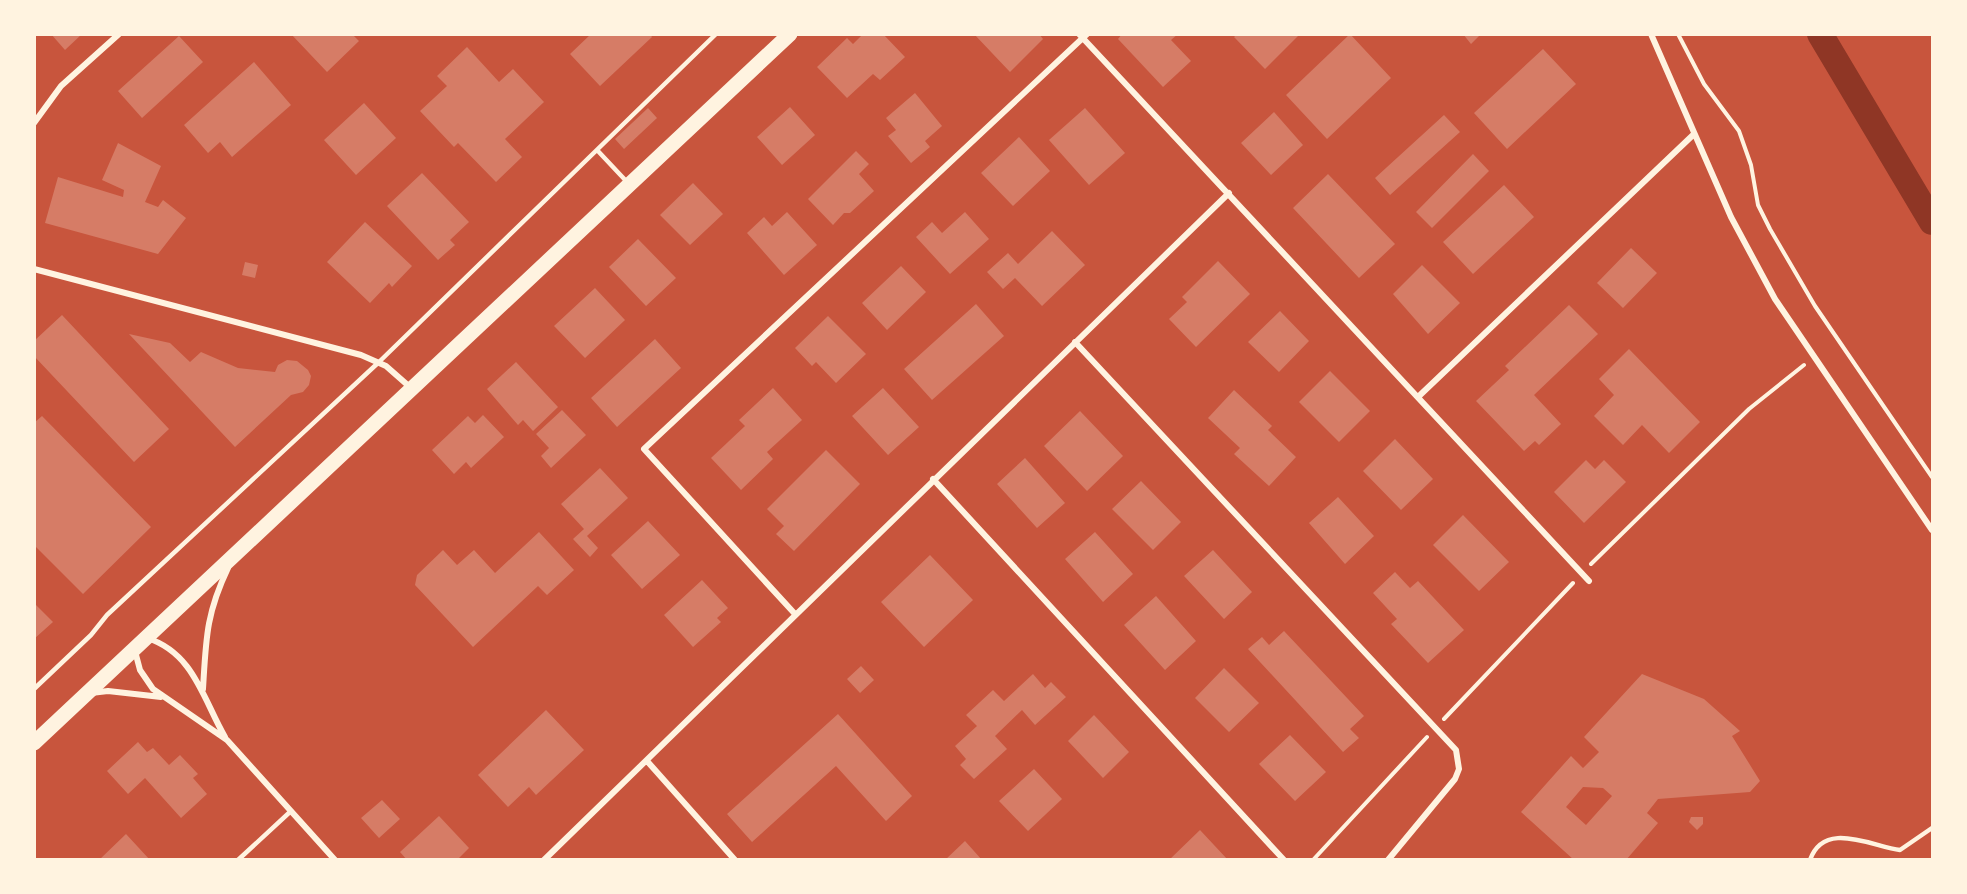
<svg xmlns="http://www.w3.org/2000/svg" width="1967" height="894" font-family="Manrope,sans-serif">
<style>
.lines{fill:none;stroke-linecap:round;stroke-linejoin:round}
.canal{stroke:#8f3625;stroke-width:26}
.building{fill:#d67c66;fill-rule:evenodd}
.path{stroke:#fff3e0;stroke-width:4}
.service{stroke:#fff3e0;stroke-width:4.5}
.minor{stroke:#fff3e0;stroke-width:6}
.primary{stroke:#fff3e0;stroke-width:15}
</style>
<rect width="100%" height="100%" fill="#c8553d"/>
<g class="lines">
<!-- canal -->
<path class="canal" d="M1820,34l112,188"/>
</g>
<!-- building -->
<path class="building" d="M51,34h31l-17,16z
M291,34h61l7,7 -32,31z
M591,34h59l2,3 -52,49 -30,-32z
M863,34h20l22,23 -25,23 -7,-6 -26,24 -30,-31 30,-29 6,6z
M974,34h65l4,5 -33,33z
M1122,34h56l-7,6 20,21 -28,26 -45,-48z
M1237,34h63l-35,35 -31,-32z
M1350,34l41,44 -64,61 -41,-44z
M1463,34h18l-10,10z
M179,36l24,26 -61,56 -24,-27z
M467,47l32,35 14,-13 31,33 -39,37 17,18 -26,25 -38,-39 -4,4 -34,-36 27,-25 -10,-10z
M1543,49l33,35 -69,65 -33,-36z
M254,62l37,43 -59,52 -12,-15 -12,11 -24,-28z
M915,93l27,33 -17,15 5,6 -19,16 -23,-27 8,-6 -10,-12z
M364,103l32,35 -40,37 -32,-35z
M790,107l25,28 -33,30 -25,-28z
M648,108l9,10 -33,31 -9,-10z
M1085,108l40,45 -36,32 -40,-45z
M1274,112l29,33 -32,30 -30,-32z
M1444,115l16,17 -70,63 -15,-17z
M1019,137l31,34 -37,35 -32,-33z
M118,143l43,23 -16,36 13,5 5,-7 23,18 -28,36 -113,-31 13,-46 65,20 1,-7 -22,-10z
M856,151l13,13 -10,10 15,17 -24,22h-6l-11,12 -25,-26z
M1473,154l16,17 -57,57 -16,-16z
M422,173l47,49 -19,18 5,5 -17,15 -51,-54z
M1328,174l67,70 -36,34 -66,-70z
M693,183l30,31 -33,31 -30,-30z
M1504,185l30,32 -61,57 -30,-32z
M787,212l30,33 -33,30 -37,-42 17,-16 8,9z
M965,212l24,27 -39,35 -34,-37 16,-15 10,11z
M365,222l47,44 -20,21 -3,-4 -19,20 -43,-41z
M1052,231l33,34 -43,41 -27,-28 -12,11 -16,-17 21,-19 10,11z
M638,239l38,39 -30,28 -37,-39z
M1631,248l26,25 -34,35 -26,-25z
M1218,261l32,33 -54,53 -27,-28 18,-17 -5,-5z
M245,262l13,3 -3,13 -13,-3z
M1422,265l38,38 -32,31 -35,-40z
M901,266l25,26 -39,38 -25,-27z
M595,288l30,32 -40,38 -31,-32z
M976,304l28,32 -72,64 -28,-31z
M1569,305l29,29 -64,61 27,29 -22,21 -4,-4 -11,10 -48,-50 33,-31 -4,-4z
M1280,311l29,30 -30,31 -31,-30z
M62,315l107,114 -35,33 -100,-106v-15z
M828,316l38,38 -30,29 -20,-21 -4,4 -17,-18z
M129,334l41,9 20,19 11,-10 37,16 37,4 3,-7 9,-5 10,1 11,9 3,6 -2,9 -6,7 -12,3 -56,52z
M655,339l26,29 -64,59 -26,-29z
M1629,349l71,73 -31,31 -27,-28 -19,20 -29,-29 20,-21 -15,-16z
M516,362l42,45 -25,24 -10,-11 -5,5 -31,-36z
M1330,371l40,40 -31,31 -40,-40z
M773,388l29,32 -35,32 6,7 -32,31 -30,-32 34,-32 -6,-6z
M883,388l36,39 -31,28 -36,-39z
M1234,390l38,36 -4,4 28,27 -27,29 -35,-32 6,-6 -32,-30z
M562,410l24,25 -35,33 -10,-12 8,-8 -13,-14z
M1080,411l43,45 -36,35 -43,-45z
M483,415l21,22 -33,31 -5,-6 -12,12 -22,-24 36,-34 7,7z
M42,416l109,111 -68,67 -49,-49v-122z
M1395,439l38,40 -32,31 -38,-39z
M826,450l34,34 -66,67 -18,-17 8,-8 -17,-17z
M1025,458l40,45 -28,25 -40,-44z
M1586,460l9,9 9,-9 22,22 -42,41 -30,-31z
M600,468l28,30 -41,38 11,12 -8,9 -17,-18 11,-10 -23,-25z
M1141,481l40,41 -28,28 -41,-41z
M1338,497l36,39 -29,28 -36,-41z
M1463,515l46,47 -30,29 -46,-46z
M648,521l32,34 -38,34 -31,-34z
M539,532l35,38 -27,25 -9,-9 -65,61 -58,-62 2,-10 26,-25 14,15 17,-15 21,23z
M1095,532l38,42 -30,28 -38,-43z
M1213,550l39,42 -28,27 -40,-43z
M930,555l43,45 -49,47 -43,-45z
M1395,572l15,16 8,-7 46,49 -36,33 -37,-39 6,-5 -24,-26z
M702,580l26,28 -11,10 4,4 -28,25 -29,-32z
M1156,596l40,45 -31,29 -41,-45z
M34,603l19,19 -19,17z
M1284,631l80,85 -14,13 9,9 -16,14 -95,-103 14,-12 7,8z
M861,666l13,14 -14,13 -13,-14z
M1224,668l35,35 -30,29 -34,-34z
M1033,674l12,14 6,-6 15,15 -31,28 -13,-15 -27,26 12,13 -33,30 -14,-14 6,-6 -11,-13 22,-20 -11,-11 27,-25 11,11z
M1642,674l62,25 36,32 -8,5 28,45 -10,11 -92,7 -11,14 11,10 -32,37h-52l-53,-48 50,-56 12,12 16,-16 -15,-15zM1583,787l20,1 9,8 -26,29 -20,-18z
M546,710l38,40 -48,45 -7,-8 -21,20 -30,-32z
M838,714l74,82 -26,25 -50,-55 -84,76 -25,-28z
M1094,715l35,37 -26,26 -35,-37z
M1290,735l36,37 -31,29 -36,-37z
M138,742l9,10 6,-4 16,17 11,-10 18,19 -5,4 14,16 -26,24 -36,-40 -17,16 -21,-23z
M1034,769l28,30 -34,32 -29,-30z
M382,800l18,19 -21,19 -18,-20z
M439,816l30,32 -12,12h-50l-7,-8z
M1691,817h12v7l-6,6 -8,-8z
M1200,830l28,30h-59z
M126,834l24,26h-51z
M965,841l17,19h-37z"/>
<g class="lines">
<!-- path -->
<path class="path" d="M1678,34l26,50 35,47 12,34 7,40 12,24 45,77 117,171
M1591,564l158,-155 55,-44
M1444,719l129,-136
M1313,860l114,-123"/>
<!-- service -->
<path class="service" d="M597,150l31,33
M34,689l57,-54 16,-20 272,-253 337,-328
M238,860l53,-49
M1810,860c14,-40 61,-14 90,-10l32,-22"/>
<!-- minor -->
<path class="minor" d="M1079,34l510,547
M1651,34l80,183 44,82 157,231
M34,123l27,-37 58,-52
M34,269l327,86 25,11 25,22
M1075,342l381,408 3,19 -4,10 -67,81
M1418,397l275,-262
M933,479l351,381
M795,614l-151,-165 443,-415
M147,638c47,15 56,61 78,99
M135,651l5,19 13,19 74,51 108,120
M203,689c3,-50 3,-75 25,-121
M91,693l17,-2 53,6
M647,761l88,99
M544,860l685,-667"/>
<!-- primary -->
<path class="primary" d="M34,743l756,-709"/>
</g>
<!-- border -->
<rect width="1967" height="894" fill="none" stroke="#fff3e0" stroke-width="72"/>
</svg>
